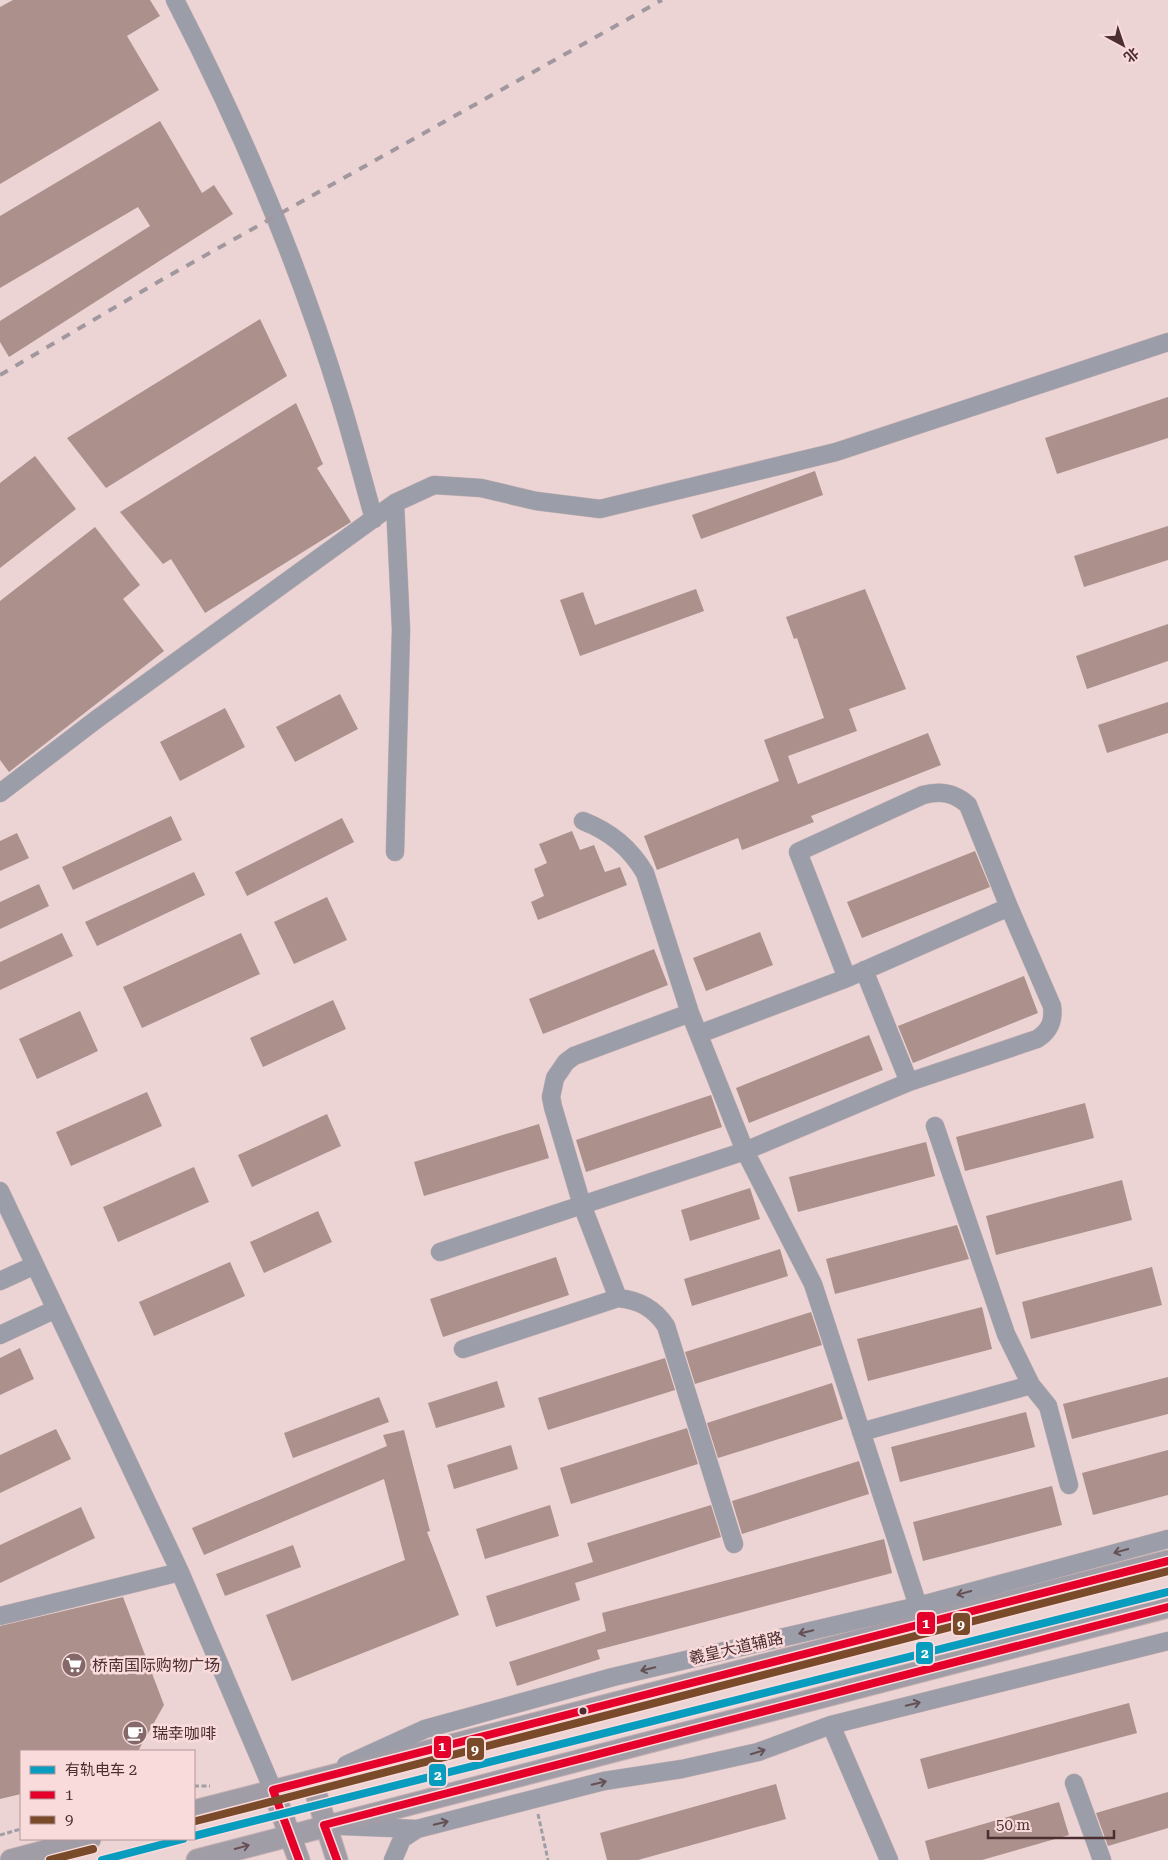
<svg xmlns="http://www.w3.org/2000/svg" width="1168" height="1860" font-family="'Roboto Serif','Noto Sans SC',serif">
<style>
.building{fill:#ab908c}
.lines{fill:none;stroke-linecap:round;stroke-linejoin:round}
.minor-casing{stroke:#c7b1b2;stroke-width:19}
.major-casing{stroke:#c7b1b2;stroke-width:23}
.path{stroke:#a09ea6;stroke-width:3;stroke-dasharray:5 2.5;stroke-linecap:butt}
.minor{stroke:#9b9da9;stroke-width:18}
.major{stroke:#a19da7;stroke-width:21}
.rail{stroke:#a1989f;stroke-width:4;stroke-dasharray:9 9;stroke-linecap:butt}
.bus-1-casing{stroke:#fadbdc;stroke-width:11}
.bus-2-casing{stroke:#fadbdc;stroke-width:11}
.bus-1{stroke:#e4002b;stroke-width:8}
.bus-2{stroke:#7a4b2a;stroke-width:8}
.tram-1-casing{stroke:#fadbdc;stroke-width:11}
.tram-1{stroke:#089dbe;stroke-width:8}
.oneway{stroke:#645055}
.oneway2{stroke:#665054}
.bus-dot{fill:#4d2f31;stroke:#fadbdc;stroke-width:2}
.labels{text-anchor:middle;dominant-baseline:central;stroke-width:5;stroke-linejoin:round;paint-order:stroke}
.street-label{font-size:16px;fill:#4d2f31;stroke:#fadbdc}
.poi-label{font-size:16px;fill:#4d2f31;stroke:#fadbdc;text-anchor:start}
.line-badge{stroke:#fadbdc;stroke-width:2}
.badge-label{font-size:14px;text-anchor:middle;font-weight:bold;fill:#fff}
</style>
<rect width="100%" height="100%" fill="#ecd4d5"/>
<!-- building -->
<path class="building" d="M13,0h137l10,16 -33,20 32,54 -159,94v-177z
M160,121l42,72 12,-8 19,29 -224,143 -9,-15v-21l150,-95 -12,-19 -138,81v-72z
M260,319l27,57 -181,112 -39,-50z
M1168,397v41l-111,36 -12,-36z
M296,403l27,61 -6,4 34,54 -146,91 -34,-54 -8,5 -43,-52z
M35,456l41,53 -76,59v-85z
M815,471l8,24 -122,44 -9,-24z
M1168,526v34l-84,27 -10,-31z
M95,527l45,58 -17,14 41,52 -155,121 -9,-12v-159z
M696,589l8,22 -124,45 -20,-56 23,-8 12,33z
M865,589l41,100 -57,20 8,22 -69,25 10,28 130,-51 13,32 -130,51 3,6 -72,28 -4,-12 -81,32 -13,-34 135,-55 -15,-41 60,-22 -27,-80 -3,1 -8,-22z
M1168,624v37l-81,28 -11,-33z
M340,694l18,35 -63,33 -19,-35z
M1168,702v31l-61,20 -9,-28z
M225,708l20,39 -65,34 -20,-39z
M171,816l11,24 -109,50 -11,-23z
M342,818l12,24 -107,54 -12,-24z
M572,831l8,19 14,-5 11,27 15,-5 7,18 -89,35 -7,-18 13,-6 -10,-27 13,-6 -8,-19z
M17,833l12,25 -29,13v-30z
M975,851l15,36 -128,51 -15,-36z
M194,872l11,23 -108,51 -12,-24z
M39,884l10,22 -49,23v-27z
M327,897l20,43 -53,24 -20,-42z
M760,932l13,33 -67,26 -13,-33z
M62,933l11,23 -73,34v-28z
M241,933l19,41 -118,54 -19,-41z
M654,949l14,36 -125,49 -14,-35z
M1024,976l14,37 -125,50 -15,-37z
M333,1000l13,29 -83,38 -13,-29z
M80,1011l18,40 -61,28 -18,-40z
M869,1035l14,35 -134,53 -13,-35z
M147,1092l15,34 -91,40 -15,-34z
M711,1095l11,32 -136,45 -10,-32z
M1085,1103l9,35 -129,33 -9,-34z
M327,1114l14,32 -89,41 -14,-32z
M539,1124l10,34 -125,38 -10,-34z
M926,1142l9,34 -137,36 -9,-35z
M194,1167l15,35 -91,40 -15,-35z
M1122,1180l10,40 -136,35 -10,-39z
M750,1188l10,31 -70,22 -9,-31z
M318,1211l14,31 -68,31 -14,-31z
M957,1225l12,34 -134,35 -9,-35z
M780,1249l8,27 -96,30 -8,-27z
M556,1257l13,38 -126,42 -13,-38z
M230,1262l15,34 -91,40 -15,-34z
M1152,1267l10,38 -131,34 -9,-37z
M982,1307l10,42 -124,32 -11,-42z
M811,1312l11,33 -127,39 -10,-32z
M20,1348l14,31 -34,16v-37z
M665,1358l10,32 -127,40 -10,-32z
M1168,1377v37l-96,25 -9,-35z
M497,1381l8,26 -69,21 -8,-25z
M832,1383l11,36 -125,39 -11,-35z
M379,1397l10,25 -96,36 -9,-25z
M1026,1412l9,35 -135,35 -9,-35z
M687,1428l11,36 -127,40 -11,-36z
M56,1429l15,30 -71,34v-38z
M404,1430l26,101 -3,1 32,83 -167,66 -26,-66 139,-55 -21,-81 -180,76 -12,-27 195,-82 -4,-11z
M511,1445l7,24 -64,20 -7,-24z
M1168,1450v45l-75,20 -11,-42z
M859,1461l10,33 -127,40 -10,-33z
M1052,1486l10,39 -139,36 -10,-39z
M550,1505l9,31 -74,23 -9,-30z
M711,1505l10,32 -146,46 5,17 -84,27 -10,-31 107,-34 -6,-19z
M81,1507l14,31 -95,45v-38z
M884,1539l8,34 -295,77 3,9 -83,27 -8,-24 97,-31 -4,-18z
M293,1545l8,22 -76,29 -9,-22z
M123,1597l41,108 -26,46h-117v43l-21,5v-173z
M1129,1703l8,30 -209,56 -8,-30z
M776,1784l10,35 -148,41h-31l-7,-27z
M1168,1792v36l-60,18 -12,-33z
M1059,1802l10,33 -87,25h-52l-5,-19z"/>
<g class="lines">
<defs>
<path id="minor" d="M175,0c66,128 124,264 166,402 12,39 22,78 33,117
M395,503l6,126 -6,223
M0,793l97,-74 298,-216 39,-18 47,3 55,13 64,8 236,-57 332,-110
M583,821c28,11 47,27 62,52l45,140 55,138 164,-69 -45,-112
M847,978l-49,-126 125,-57c18,-5 32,-2 45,10l41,102 43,99c2,15 -2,25 -15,33l-128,43
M699,1034l148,-56 162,-71
M935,1126l71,208 25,51 17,21 21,79
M0,1191l180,381 93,218
M440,1252l305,-101 68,133 108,331
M0,1281l35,-16
M618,1298c21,2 36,10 48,28l68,218
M0,1335l56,-26
M463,1349l155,-51 -36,-93 -29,-98 -2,-10 4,-19 11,-16 8,-6 116,-43
M861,1432l170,-47
M0,1616l180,-44
M831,1725l58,135
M346,1765l79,-36 188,-52 305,-71 250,-67
M1074,1783l28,77
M342,1826l75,3
M393,1860l9,-21 15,-10 187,-48 78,-12 76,-17 73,-27 337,-84"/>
<path id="major" d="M312,1781l25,79
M273,1790l26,70
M194,1811l974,-250
M11,1860l79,-21
M197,1860l971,-253"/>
</defs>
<!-- minor casing -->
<use href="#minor" class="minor-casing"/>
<!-- major casing -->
<use href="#major" class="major-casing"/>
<!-- path -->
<path class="path" d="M194,1786h16
M538,1814l10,46
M0,1835l21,-6"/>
<!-- minor -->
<use href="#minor" class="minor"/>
<!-- major -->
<use href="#major" class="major"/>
<!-- rail -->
<path class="rail" d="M0,375l163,-96 499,-279"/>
<defs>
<path id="bus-1" d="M299,1860l-26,-70 895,-229
M337,1860l-13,-35 844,-218"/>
<path id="bus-2" d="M196,1821l972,-250
M50,1860l43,-11"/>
</defs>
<!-- bus-1 casing -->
<use href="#bus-1" class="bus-1-casing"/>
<!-- bus-2 casing -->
<use href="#bus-2" class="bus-2-casing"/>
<!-- bus-1 -->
<use href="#bus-1" class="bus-1"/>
<!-- bus-2 -->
<use href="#bus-2" class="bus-2"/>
<defs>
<path id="tram-1" d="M194,1836l974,-244
M102,1860l81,-21"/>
</defs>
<!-- tram-1 casing -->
<use href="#tram-1" class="tram-1-casing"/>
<!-- tram-1 -->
<use href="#tram-1" class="tram-1"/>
</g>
<!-- one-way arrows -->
<defs><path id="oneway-shaft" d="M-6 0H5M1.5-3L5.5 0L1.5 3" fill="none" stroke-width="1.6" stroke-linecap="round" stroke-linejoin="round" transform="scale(1.25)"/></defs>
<g class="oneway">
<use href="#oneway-shaft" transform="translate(1121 1551) rotate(165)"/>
<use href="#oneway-shaft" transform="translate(964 1593) rotate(165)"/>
<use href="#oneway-shaft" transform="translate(806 1632) rotate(167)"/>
<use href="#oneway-shaft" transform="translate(648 1669) rotate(167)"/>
<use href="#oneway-shaft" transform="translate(913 1704) rotate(-14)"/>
<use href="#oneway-shaft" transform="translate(758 1752) rotate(-17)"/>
<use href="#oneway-shaft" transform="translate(599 1783) rotate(-13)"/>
<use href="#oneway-shaft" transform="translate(441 1823) rotate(-14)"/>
</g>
<use class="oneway2" href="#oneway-shaft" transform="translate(242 1847) rotate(-15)"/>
<!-- icons -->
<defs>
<symbol id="supermarket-disc" viewBox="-11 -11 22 22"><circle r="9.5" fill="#85696a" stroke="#fadbdc"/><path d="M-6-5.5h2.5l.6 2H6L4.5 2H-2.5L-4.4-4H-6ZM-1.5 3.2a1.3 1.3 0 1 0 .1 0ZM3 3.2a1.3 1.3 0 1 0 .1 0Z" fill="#fff"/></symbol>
<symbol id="cafe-disc" viewBox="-11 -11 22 22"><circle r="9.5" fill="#85696a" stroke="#fadbdc"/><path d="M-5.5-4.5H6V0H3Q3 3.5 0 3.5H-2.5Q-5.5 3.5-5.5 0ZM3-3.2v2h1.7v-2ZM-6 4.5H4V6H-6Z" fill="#fff"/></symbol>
</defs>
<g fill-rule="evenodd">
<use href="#supermarket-disc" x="60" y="1651" width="28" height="28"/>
<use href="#cafe-disc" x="121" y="1719" width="28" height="28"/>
</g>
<!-- markers -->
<circle class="bus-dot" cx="583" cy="1711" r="4.5"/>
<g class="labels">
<!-- street labels -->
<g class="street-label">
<text transform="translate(736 1648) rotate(-13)">羲皇大道辅路</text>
</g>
<!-- poi labels -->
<g class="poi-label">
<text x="92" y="1665">桥南国际购物广场</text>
<text x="152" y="1733">瑞幸咖啡</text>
</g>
</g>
<g class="line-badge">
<rect x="916" y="1611" width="20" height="24" rx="5" fill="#e4002b"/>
<rect x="952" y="1612" width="19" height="24" rx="5" fill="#7a4b2a"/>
<rect x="915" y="1641" width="19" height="24" rx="5" fill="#089dbe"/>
<rect x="433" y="1735" width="19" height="24" rx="5" fill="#e4002b"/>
<rect x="466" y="1737" width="19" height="24" rx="5" fill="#7a4b2a"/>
<rect x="428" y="1763" width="19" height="24" rx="5" fill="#089dbe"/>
</g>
<g class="badge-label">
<text x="926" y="1628">1</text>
<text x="961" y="1629">9</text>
<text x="925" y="1658">2</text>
<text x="442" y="1751">1</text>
<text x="475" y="1754">9</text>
<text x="438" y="1780">2</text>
</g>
<!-- legend -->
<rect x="20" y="1750" width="175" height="90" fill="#fadbdc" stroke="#b59698"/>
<rect x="30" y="1766" width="25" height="8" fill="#089dbe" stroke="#b59698"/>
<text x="65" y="1775" font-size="15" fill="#4d2f31">有轨电车 2</text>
<rect x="30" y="1791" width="25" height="8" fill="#e4002b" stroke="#b59698"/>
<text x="65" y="1800" font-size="15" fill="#4d2f31">1</text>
<rect x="30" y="1816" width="25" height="8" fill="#7a4b2a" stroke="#b59698"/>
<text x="65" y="1825" font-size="15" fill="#4d2f31">9</text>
<!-- north arrow -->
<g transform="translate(1123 45) rotate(140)" stroke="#fadbdc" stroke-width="4" paint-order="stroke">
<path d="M0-4L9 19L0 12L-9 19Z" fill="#4d2f31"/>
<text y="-8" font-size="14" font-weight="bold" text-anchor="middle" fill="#4d2f31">北</text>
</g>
<!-- scale -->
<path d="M988 1830v8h126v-8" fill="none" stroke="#4d2f31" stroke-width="2.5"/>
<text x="996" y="1830" font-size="15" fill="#4d2f31" stroke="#fadbdc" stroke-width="4" paint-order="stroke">50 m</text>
</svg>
